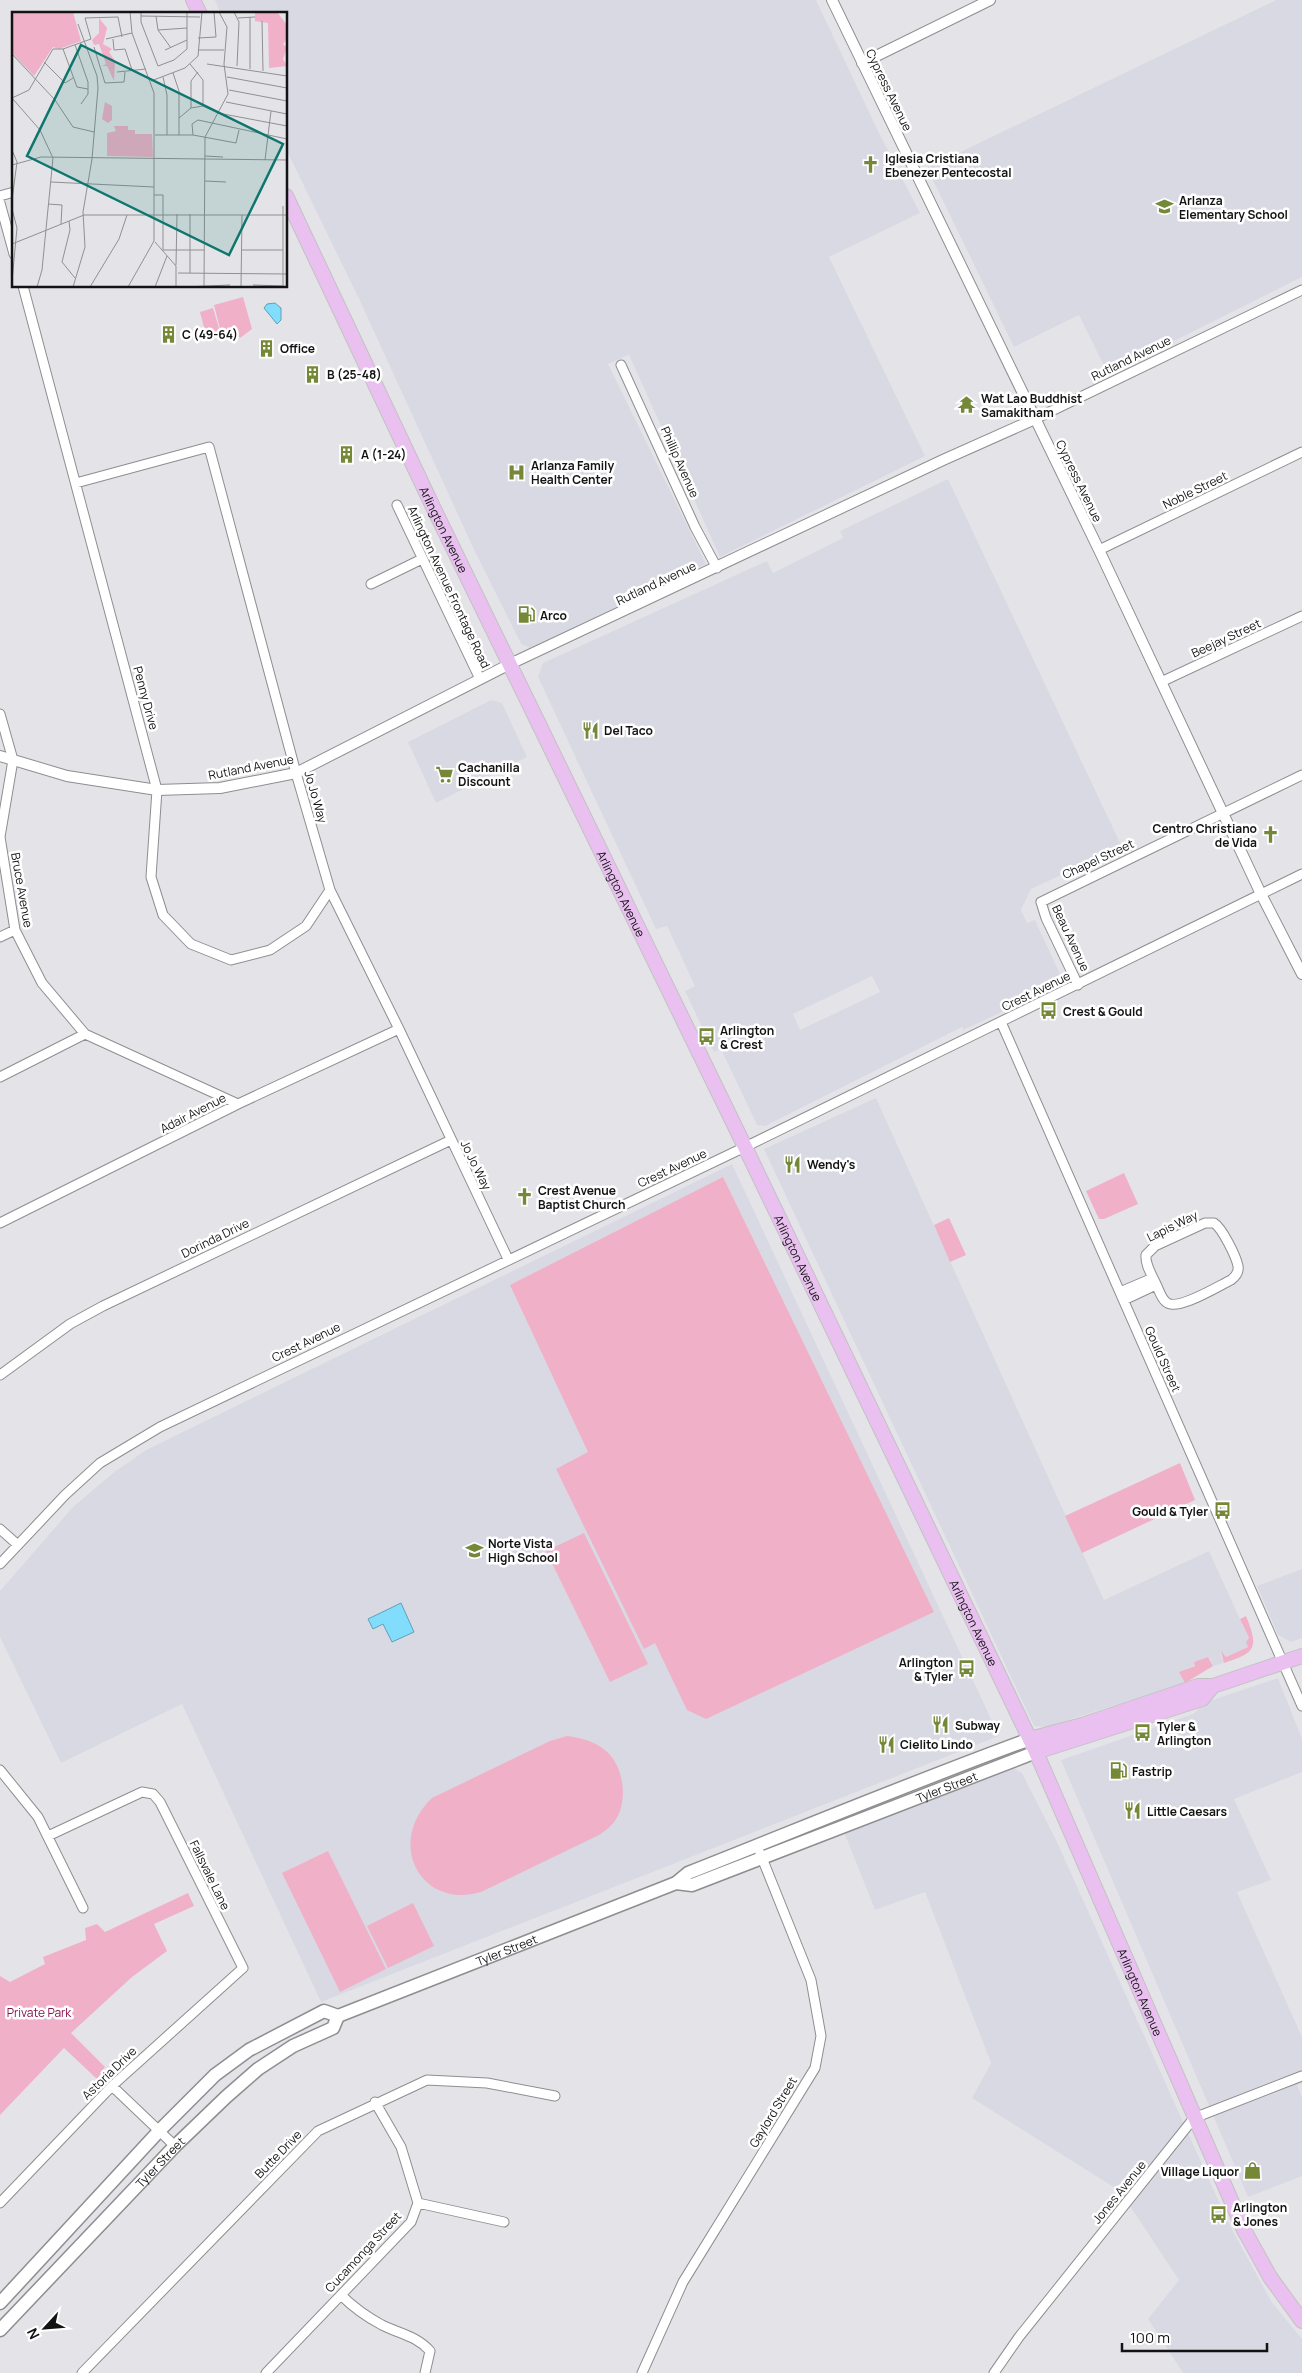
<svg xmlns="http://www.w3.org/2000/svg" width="1302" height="2373" font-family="Manrope,sans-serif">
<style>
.built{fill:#d9d9e4;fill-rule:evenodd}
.green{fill:#f0b0c7}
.water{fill:#81ddfb;stroke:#60a0b6}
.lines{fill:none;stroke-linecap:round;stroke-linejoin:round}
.minor-casing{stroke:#8e8e91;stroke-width:11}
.tertiary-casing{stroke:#8e8e91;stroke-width:12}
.secondary-casing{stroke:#8e8e91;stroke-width:15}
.primary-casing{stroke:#c2c2c2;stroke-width:16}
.minor{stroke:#fff;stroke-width:9}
.tertiary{stroke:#fff;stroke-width:10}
.secondary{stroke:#fff;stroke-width:12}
.primary{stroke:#e9c0f0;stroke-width:14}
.labels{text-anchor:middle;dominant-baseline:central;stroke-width:5;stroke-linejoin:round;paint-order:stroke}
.street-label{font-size:12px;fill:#131314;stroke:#fff}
.poi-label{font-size:12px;font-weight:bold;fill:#131314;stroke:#fff;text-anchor:start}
.park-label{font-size:12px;fill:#84154e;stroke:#fff}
.inset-road{fill:none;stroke:#909093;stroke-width:1}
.view{fill:#0f766e;fill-opacity:0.15;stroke:#0f766e;stroke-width:2.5}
.inset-edge{fill:none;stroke:#131314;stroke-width:2.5}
</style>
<rect width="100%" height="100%" fill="#e4e4e8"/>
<!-- built -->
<path class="built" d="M215,0h601l63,133 41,80 -91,44 96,199 -205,101 -91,-202 -3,1 -18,8 98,200 -176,84 -9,-4 -45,-90 -116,-253 -74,-152v-135h-65z
M1276,0h26v277l-194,97 -29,-59 -65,32 -87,-179z
M948,479l174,368 -91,42 -10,21 6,13 8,-3 26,56 -5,11 -93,43 -1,-3 -24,12 -173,87 -8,-1 -36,-76 -7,3 -29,-61 10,-5 -28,-60 -11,3 -118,-252 5,-14 224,-102 6,12 70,-35 -3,-7zM872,976l8,16 -80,38 -7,-16z
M491,700l11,3 25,54 -91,46 -28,-61z
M876,1098l228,502 105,-49 40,88 -3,3 2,5 -22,10 -6,-4 4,10 -11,3 -3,-8 -16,4 1,3 -15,7 5,11 -139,44 -12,-1 -270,-577z
M732,1164l267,572 -678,266 -139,-298 -121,59 -61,-126v-46l72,-83 41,-35 33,-23z
M1302,1569v69l-11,4 -13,-7 -21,-49z
M1278,1678l24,61v33l-68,27 37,81 -34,12 65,145v46l-5,2 5,13v78l-54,21 -187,-437 132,-46 13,-12z
M1011,1767l11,6 34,67 173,384 42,77 31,38v34h-119l-35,-54 31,-39 -59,-89 -148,-93 19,-35 -66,-171 -50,18 -31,-78z"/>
<!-- green -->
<path class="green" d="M243,297l9,32 -12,9 -5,-5 -13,4 -8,-32z
M213,308l8,27 -14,4 -7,-27z
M1124,1173l14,31 -34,15h-5l-13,-28z
M723,1177l211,435 -228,107 -19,-9 -32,-67 -11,6 -88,-180 32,-17 -78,-167z
M949,1218l17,37 -16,7 -16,-37z
M1180,1463l15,37 -113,53 -17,-37z
M584,1533l64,131 -38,18 -64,-131z
M1246,1616c13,32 10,37 -22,47l-3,-12 5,6 22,-10 -2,-5 3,-4 -9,-19z
M1208,1657l5,9 -28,17 -6,-11 16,-6 -1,-4z
M567,1736c14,2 28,5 39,15 18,15 22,49 10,68 -4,7 -11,12 -17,16l-118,57c-62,18 -95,-51 -49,-94l118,-57z
M328,1851l58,118 -46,23 -58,-119z
M188,1893l6,13 -40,18 13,27 -35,26 -61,56 34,34 -8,12 -33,-31 -64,67v-139l10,6 35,-18 -2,-7 43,-17 -1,-12 12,-4 8,8z
M413,1903l21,43 -46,22 -21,-42z"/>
<!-- water -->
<path class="water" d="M275,303l6,5v12l-4,4 -13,-16 3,-4z
M401,1603l13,29 -22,10 -9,-18 -10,5 -5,-10z"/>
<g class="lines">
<defs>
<path id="minor" d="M0,196l14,-4
M0,203l14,51
M23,286l134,504 -6,87 12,38 28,29 40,16 39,-10 36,-24 24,-36
M621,365l74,162 22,41
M1035,419l267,-129
M76,483l133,-36 87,326 34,117 69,139 109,230
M397,505l83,174
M1099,550l203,-98
M371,584l51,-25
M1161,682l141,-66
M0,714l13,46 -13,77 15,93 27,53 43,51 153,70
M0,937l15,-7
M1078,985l-32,-67 -5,-16 261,-127
M1001,1022l301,684
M0,1077l85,-43
M0,1223l238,-119 161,-75
M1205,1223h9c8,5 22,33 24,43 1,6 -3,11 -7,14 -13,6 -54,32 -65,22 -5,-4 -7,-12 -10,-18 -4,-9 -11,-19 -10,-29l9,-9z
M1120,1292l33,-14
M1124,1300l32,-15
M0,1375l70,-51 33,-18 348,-166
M0,1529l18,16
M0,1564l65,-69 35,-32 60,-36 585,-280 557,-273
M0,1770l38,47 45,91
M112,2086l63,60
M0,2203l112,-117 131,-118 -83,-166 -7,-8 -11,-2 -94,44
M418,2203l86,19
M341,2295c12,12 26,22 41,30 18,9 35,11 48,26l-5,22
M82,2373l236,-242 109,-51 60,3 68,13
M266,2373l145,-151 7,-19 -17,-56 -26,-45
M642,2373l41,-91 132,-214 6,-32 -10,-56 -51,-127
M994,2373l25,-36 175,-219 108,-42"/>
<path id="tertiary" d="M832,0l267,550 162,344 41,80
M862,63l128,-63
M0,756l67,20 90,14 63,-2 76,-15 214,-109 433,-204 92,-41"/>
<g id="secondary">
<path id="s1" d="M676,1883l16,2 344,-133"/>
<path id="s2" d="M0,2303l160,-173 55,-55 34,-25 75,-39 14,5 338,-133 12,-10c114,-45 227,-92 342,-134"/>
<path id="s3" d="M0,2330l175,-184 51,-49 32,-28 35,-23 40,-18 5,-12"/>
</g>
<g id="primary">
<path d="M193,0l7,14"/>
<path id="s4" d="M286,196l147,311 312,640 291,605 208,478 26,47 32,44"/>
<path d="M1030,1739l52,-14 116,-39h15l89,-30"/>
<path d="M1036,1752l166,-53 11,-13"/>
</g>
</defs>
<!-- minor casing -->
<use href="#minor" class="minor-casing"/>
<!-- tertiary casing -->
<use href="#tertiary" class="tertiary-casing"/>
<!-- secondary casing -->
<use href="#secondary" class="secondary-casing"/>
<!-- primary casing -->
<use href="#primary" class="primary-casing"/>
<!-- minor -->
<use href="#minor" class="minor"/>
<!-- tertiary -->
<use href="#tertiary" class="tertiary"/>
<!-- secondary -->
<use href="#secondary" class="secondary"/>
<!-- primary -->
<use href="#primary" class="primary"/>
</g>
<!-- icons -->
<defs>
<symbol id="church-bare" viewBox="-9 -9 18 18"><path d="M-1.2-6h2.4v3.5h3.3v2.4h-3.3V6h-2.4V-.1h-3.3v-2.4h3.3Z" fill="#758838" stroke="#fff" stroke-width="2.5" paint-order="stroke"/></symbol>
<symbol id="school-bare" viewBox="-9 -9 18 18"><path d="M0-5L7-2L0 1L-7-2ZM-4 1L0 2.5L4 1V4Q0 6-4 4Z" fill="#758838" stroke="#fff" stroke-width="2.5" paint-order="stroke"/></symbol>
<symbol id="building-bare" viewBox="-9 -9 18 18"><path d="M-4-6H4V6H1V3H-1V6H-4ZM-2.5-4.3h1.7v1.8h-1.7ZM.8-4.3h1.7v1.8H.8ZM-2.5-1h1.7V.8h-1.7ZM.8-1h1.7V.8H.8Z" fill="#758838" stroke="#fff" stroke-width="2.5" paint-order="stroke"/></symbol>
<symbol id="temple-bare" viewBox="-9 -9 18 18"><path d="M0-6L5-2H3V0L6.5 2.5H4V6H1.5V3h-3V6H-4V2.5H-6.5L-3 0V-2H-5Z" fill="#758838" stroke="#fff" stroke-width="2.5" paint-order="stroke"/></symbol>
<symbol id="hospital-bare" viewBox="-9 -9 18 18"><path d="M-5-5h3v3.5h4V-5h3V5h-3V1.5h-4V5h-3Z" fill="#758838" stroke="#fff" stroke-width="2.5" paint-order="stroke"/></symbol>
<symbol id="fuel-bare" viewBox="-9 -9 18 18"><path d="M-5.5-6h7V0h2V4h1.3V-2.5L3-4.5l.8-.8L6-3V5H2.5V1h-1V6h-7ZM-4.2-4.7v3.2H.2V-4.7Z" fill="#758838" stroke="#fff" stroke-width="2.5" paint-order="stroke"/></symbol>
<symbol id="restaurant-bare" viewBox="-9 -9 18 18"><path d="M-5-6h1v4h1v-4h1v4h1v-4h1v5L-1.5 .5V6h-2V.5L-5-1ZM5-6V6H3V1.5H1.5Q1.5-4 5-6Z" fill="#758838" stroke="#fff" stroke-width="2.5" paint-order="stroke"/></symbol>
<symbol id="supermarket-bare" viewBox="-9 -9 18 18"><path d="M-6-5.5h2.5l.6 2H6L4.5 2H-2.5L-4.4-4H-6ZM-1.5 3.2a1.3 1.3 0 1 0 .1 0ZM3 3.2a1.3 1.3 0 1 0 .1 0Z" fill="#758838" stroke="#fff" stroke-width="2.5" paint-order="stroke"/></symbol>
<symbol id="bus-bare" viewBox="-9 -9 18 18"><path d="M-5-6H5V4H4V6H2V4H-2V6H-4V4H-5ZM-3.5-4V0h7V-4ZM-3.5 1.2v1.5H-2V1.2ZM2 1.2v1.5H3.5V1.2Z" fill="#758838" stroke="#fff" stroke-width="2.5" paint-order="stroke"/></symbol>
<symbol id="shop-bare" viewBox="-9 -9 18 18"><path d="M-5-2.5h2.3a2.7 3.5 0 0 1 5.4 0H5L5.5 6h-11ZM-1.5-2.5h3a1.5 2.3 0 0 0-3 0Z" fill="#758838" stroke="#fff" stroke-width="2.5" paint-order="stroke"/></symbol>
</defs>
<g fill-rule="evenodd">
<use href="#church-bare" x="858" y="152" width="25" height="25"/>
<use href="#school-bare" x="1152" y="194" width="25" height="25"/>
<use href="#building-bare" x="156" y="322" width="25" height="25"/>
<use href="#building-bare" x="254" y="336" width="25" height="25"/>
<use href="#building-bare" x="300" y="362" width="25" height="25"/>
<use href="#temple-bare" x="954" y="392" width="25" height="25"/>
<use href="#building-bare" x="334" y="442" width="25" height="25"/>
<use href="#hospital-bare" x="504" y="460" width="25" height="25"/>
<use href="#fuel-bare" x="514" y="602" width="25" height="25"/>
<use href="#restaurant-bare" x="578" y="718" width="25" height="25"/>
<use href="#supermarket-bare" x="432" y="762" width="25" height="25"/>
<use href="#church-bare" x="1258" y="822" width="25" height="25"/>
<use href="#bus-bare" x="1036" y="998" width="25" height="25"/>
<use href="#bus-bare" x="694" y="1024" width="25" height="25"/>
<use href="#restaurant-bare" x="780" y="1152" width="25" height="25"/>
<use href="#church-bare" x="512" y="1184" width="25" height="25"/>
<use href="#bus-bare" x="1210" y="1498" width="25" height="25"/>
<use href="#school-bare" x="462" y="1538" width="25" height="25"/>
<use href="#bus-bare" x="954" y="1656" width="25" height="25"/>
<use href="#restaurant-bare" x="928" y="1712" width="25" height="25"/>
<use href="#bus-bare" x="1130" y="1720" width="25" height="25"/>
<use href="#restaurant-bare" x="874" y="1732" width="25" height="25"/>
<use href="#fuel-bare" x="1106" y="1758" width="25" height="25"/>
<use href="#restaurant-bare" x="1120" y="1798" width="25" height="25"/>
<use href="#shop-bare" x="1240" y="2158" width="25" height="25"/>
<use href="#bus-bare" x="1206" y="2202" width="25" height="25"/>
</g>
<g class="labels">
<!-- street labels -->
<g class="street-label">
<text transform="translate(889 90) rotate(64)">Cypress Avenue</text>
<text transform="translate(1131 358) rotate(-26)">Rutland Avenue</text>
<text transform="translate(680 462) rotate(66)">Phillip Avenue</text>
<text transform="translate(1079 481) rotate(64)">Cypress Avenue</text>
<text transform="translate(1195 490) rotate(-26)">Noble Street</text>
<text stroke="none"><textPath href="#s4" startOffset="369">Arlington Avenue</textPath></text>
<text transform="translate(656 583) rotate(-25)">Rutland Avenue</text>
<text transform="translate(449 587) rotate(65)">Arlington Avenue Frontage Road</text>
<text transform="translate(1226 638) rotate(-25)">Beejay Street</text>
<text transform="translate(146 698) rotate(75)">Penny Drive</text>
<text transform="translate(251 767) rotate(-11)">Rutland Avenue</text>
<text transform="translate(316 797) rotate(74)">Jo Jo Way</text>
<text transform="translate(1098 859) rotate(-25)">Chapel Street</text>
<text transform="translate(22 890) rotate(80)">Bruce Avenue</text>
<text stroke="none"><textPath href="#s4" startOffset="774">Arlington Avenue</textPath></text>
<text transform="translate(1071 938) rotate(65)">Beau Avenue</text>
<text transform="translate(1036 991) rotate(-26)">Crest Avenue</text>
<text transform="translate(193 1113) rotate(-27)">Adair Avenue</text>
<text transform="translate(476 1165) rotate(64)">Jo Jo Way</text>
<text transform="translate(672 1168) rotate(-25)">Crest Avenue</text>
<text transform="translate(1172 1226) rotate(-26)">Lapis Way</text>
<text transform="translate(215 1238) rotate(-26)">Dorinda Drive</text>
<text stroke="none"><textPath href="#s4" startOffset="1179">Arlington Avenue</textPath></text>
<text transform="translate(306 1342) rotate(-26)">Crest Avenue</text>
<text transform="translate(1163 1359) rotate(66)">Gould Street</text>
<text stroke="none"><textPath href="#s4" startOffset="1584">Arlington Avenue</textPath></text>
<text stroke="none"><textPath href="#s1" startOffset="289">Tyler Street</textPath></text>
<text transform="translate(210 1875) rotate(64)">Fallsvale Lane</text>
<text stroke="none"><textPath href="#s2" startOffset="636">Tyler Street</textPath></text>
<text stroke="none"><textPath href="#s4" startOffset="1989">Arlington Avenue</textPath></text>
<text transform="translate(109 2073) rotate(-44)">Astoria Drive</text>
<text transform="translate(773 2112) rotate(-59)">Gaylord Street</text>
<text transform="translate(278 2154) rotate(-46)">Butte Drive</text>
<text stroke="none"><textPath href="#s3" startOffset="232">Tyler Street</textPath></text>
<text transform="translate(1119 2192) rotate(-51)">Jones Avenue</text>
<text transform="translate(363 2252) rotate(-47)">Cucamonga Street</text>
</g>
<!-- poi labels -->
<g class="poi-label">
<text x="885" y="158">Iglesia Cristiana<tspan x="885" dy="14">Ebenezer Pentecostal</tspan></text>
<text x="1179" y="200">Arlanza<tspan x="1179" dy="14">Elementary School</tspan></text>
<text x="182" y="334">C (49-64)</text>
<text x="280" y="348">Office</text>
<text x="327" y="374">B (25-48)</text>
<text x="981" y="398">Wat Lao Buddhist<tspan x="981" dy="14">Samakitham</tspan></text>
<text x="361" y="454">A (1-24)</text>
<text x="531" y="465">Arlanza Family<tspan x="531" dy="14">Health Center</tspan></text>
<text x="540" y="615">Arco</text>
<text x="604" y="730">Del Taco</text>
<text x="458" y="767">Cachanilla<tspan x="458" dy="14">Discount</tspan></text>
<text x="1257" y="828" text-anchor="end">Centro Christiano<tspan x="1257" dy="14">de Vida</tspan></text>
<text x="1063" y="1011">Crest &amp; Gould</text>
<text x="720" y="1030">Arlington<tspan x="720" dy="14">&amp; Crest</tspan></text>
<text x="807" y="1164">Wendy's</text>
<text x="538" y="1190">Crest Avenue<tspan x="538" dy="14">Baptist Church</tspan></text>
<text x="1208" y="1511" text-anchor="end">Gould &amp; Tyler</text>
<text x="488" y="1543">Norte Vista<tspan x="488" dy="14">High School</tspan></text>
<text x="953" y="1662" text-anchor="end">Arlington<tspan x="953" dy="14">&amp; Tyler</tspan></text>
<text x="955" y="1725">Subway</text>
<text x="1157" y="1726">Tyler &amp;<tspan x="1157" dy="14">Arlington</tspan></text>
<text x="900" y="1744">Cielito Lindo</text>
<text x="1132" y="1771">Fastrip</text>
<text x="1147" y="1811">Little Caesars</text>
<text x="1239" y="2171" text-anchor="end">Village Liquor</text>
<text x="1233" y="2207">Arlington<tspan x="1233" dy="14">&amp; Jones</tspan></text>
</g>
<!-- park labels -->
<g class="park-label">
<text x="39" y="2012">Private Park</text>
</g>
</g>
<!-- overview -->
<g transform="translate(12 12)">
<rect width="275" height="275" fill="#e4e4e8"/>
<path d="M0,0h61l8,29 -22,8 -6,-2 -19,29 -22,-23zM265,0l10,13v14l-4,5 4,4 -4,11 4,7 -18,2 -1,-45 -13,-2v-8zM87,6l8,10 -4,16 9,5 -3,3 6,9 -1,20 -7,-15h-5l4,-2 -7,-20 -5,1 -2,-5 7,-7zM93,90l7,4v14l-4,3 -6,-4zM102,114h14v4h7v4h17l1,23 -46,-1v-23l9,-2z" fill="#f0b0c7"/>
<path class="inset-road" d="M129,0v10l17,44 16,-6 13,-11v-37M222,0l5,10 -2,44M129,4l59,1M144,4l2,14 13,18M238,5v52M226,6l17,-1M250,9l1,50M146,18l29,-2M186,26l18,-1 -2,-25M94,27l26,-6M101,27l1,11 11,-1 7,21M63,33l13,37v12l-7,10M82,35l11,36 19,-1 1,-10M51,37l14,38 11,2M153,38l22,-10M187,38h25M0,42l43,46 18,27 21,5M32,50l21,21 8,-5M178,52l13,16v26M195,52l80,12M105,60l29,-3M161,61l6,18v44M151,65l4,18v40M215,65l60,11M139,69l34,-13 13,-12 4,-44M217,78l58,11M0,86l28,32 13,28 -11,112 -5,17M0,86l17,-8 24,-41h10l28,-10 -6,-21 33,-1 4,20M214,90l61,12M179,96v-27l7,-9M167,106l12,-10 12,-2 15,7 69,13M143,123h38l43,8 3,-13M181,123l-1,-11 6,-4 89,19M0,138l5,12 -5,38M193,144l18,1M253,148l6,-49M0,153l29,-8 246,3M193,169l21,1M39,170l103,5M142,183h9v55M36,192l14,1 -1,19M0,197l5,19 -5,53M57,209l1,9 -8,32 13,16M143,230l21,24v21M0,232l72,-29h203M151,238h41M230,238h41M164,253l1,-51M166,261l109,1M178,261v-59M241,273l30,1M61,275l12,-40 -2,-35 9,-53 6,-71 -1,-12 -19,-52M78,275l29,-48 8,-24M116,275l26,-46v-148l-22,-60 -2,-21M143,275l12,-31M173,275l45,-2M192,275l1,-150 23,-43 -4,-30 3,-37 -8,-15M229,275l1,-72M271,275v-81"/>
<path class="view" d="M69,33l202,99 -54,111 -202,-99z"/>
<rect width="275" height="275" class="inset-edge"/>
</g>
<!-- north arrow -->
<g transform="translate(45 2328) rotate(244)" stroke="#ffffff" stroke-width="4" paint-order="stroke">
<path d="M0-4L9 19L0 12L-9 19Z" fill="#131314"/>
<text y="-8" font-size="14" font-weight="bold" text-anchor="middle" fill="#131314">N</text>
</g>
<!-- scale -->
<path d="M1122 2343v8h145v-8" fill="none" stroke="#131314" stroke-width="2.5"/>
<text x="1130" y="2343" font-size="15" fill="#131314" stroke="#ffffff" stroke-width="4" paint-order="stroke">100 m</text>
</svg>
